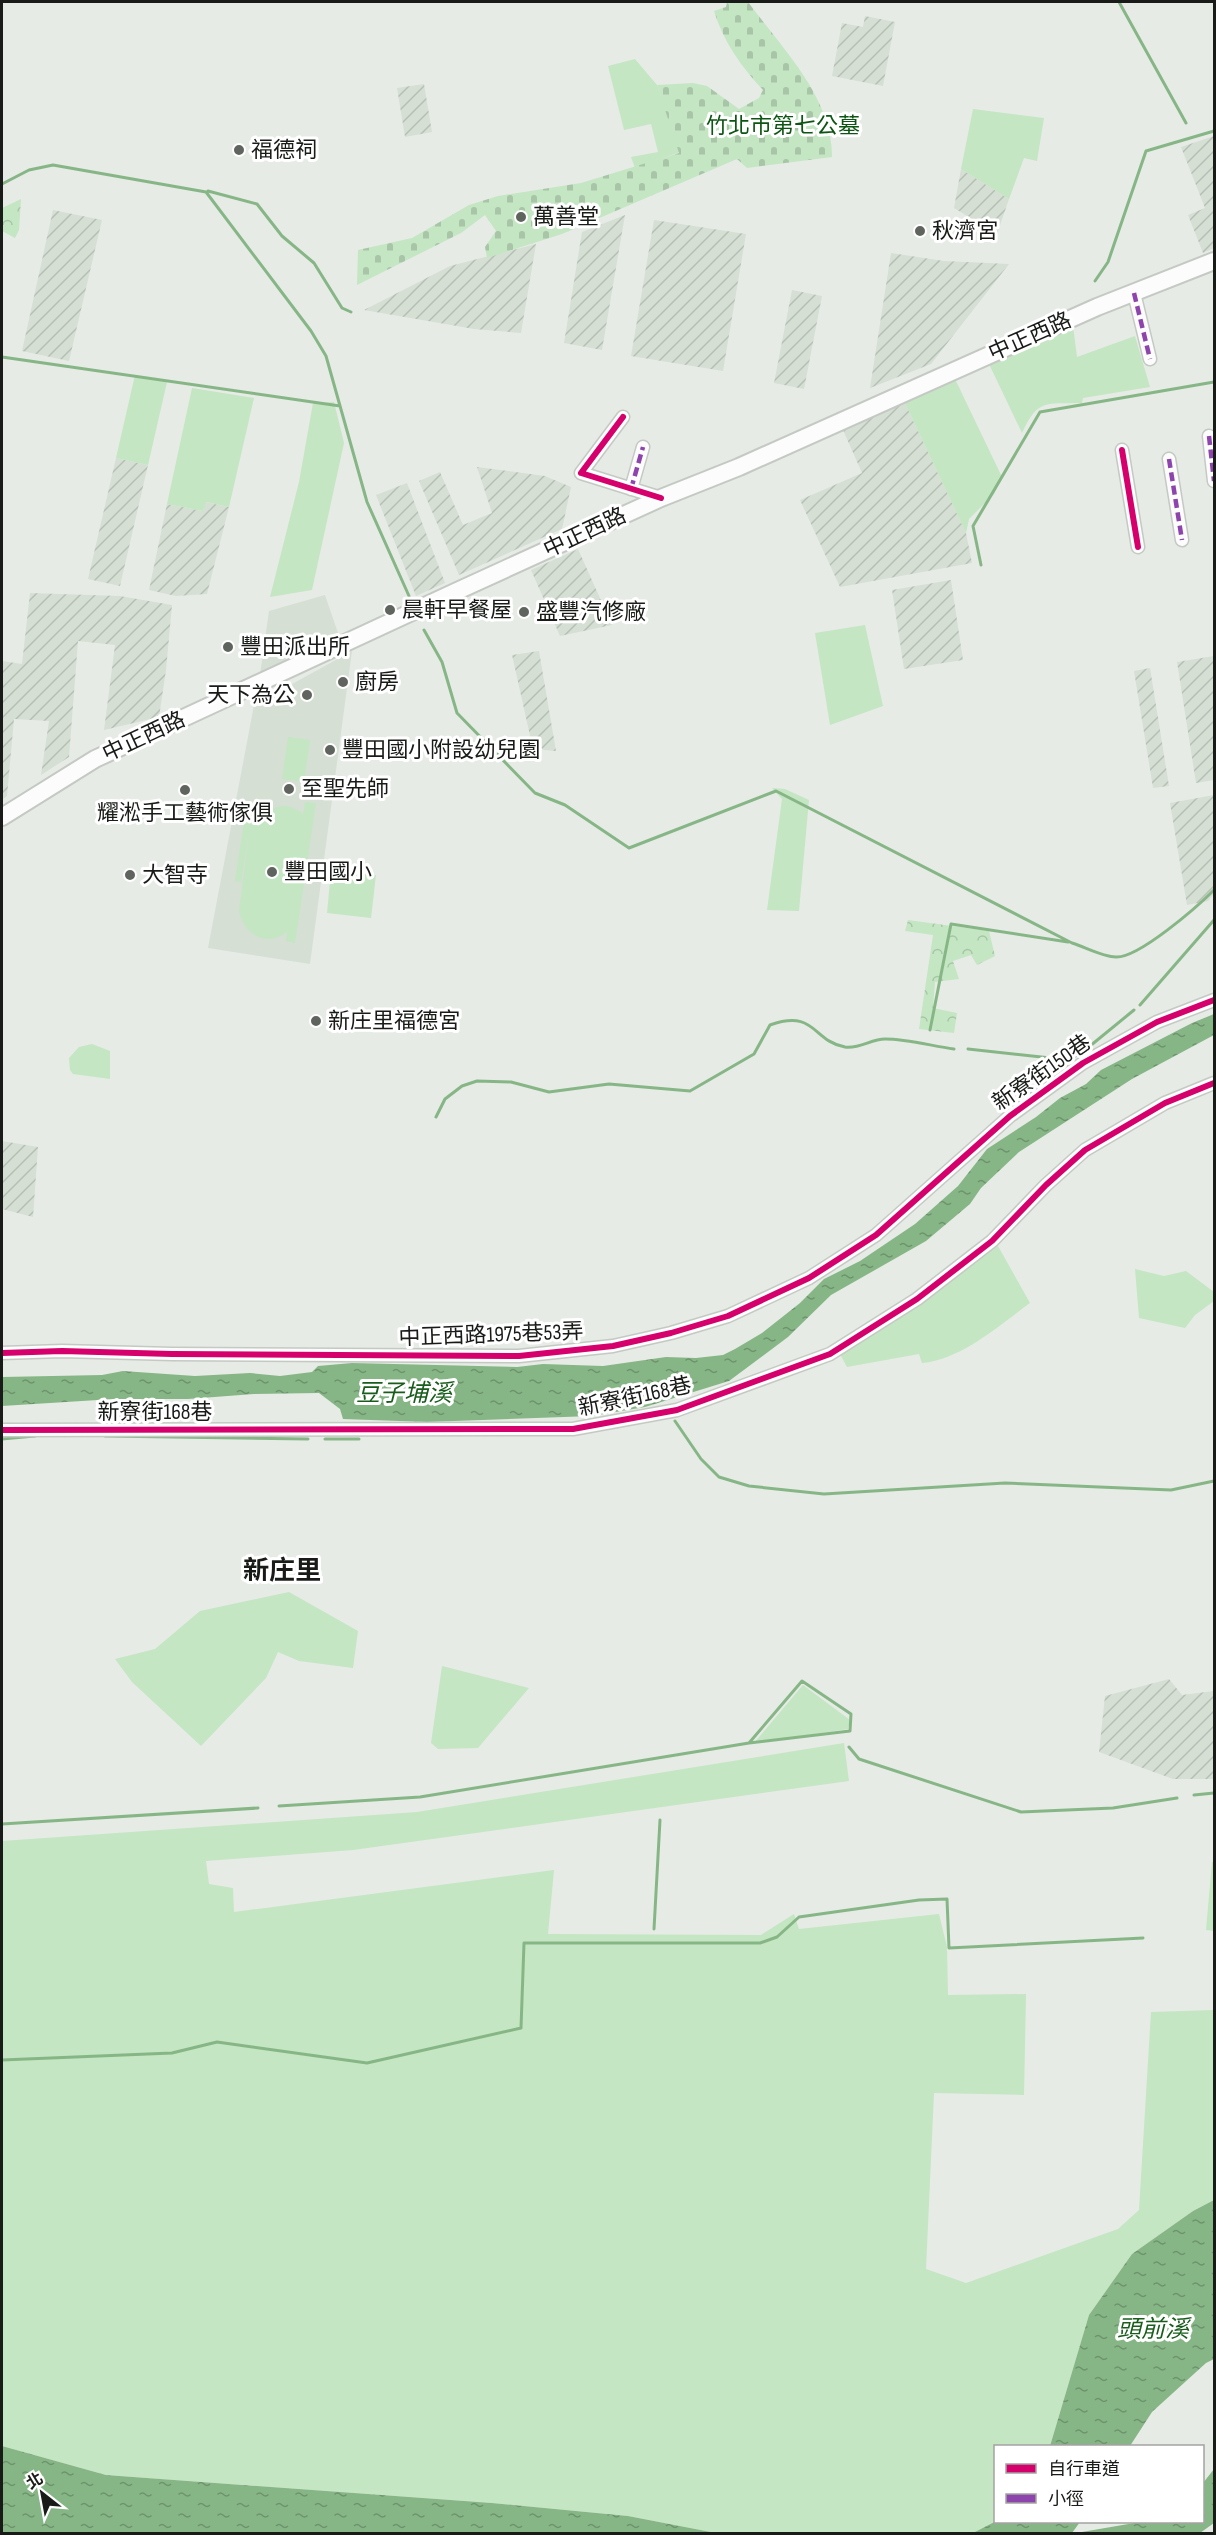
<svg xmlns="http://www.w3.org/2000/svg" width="1216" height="2535" font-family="'Sofia Sans Condensed','Noto Sans TC',sans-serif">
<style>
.built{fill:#d5dfd4}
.industrial{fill:url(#industrial-furrows)}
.green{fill:#c4e6c3}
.forest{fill:url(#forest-crowns)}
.cemetery{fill:url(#cemetery-stones)}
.water{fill:url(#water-ripples)}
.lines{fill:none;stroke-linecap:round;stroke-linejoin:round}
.stream{stroke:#87b686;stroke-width:3}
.minor-casing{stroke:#c5c9c4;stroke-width:15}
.secondary-casing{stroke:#c5c9c4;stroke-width:20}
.minor{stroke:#fbfcfb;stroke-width:12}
.secondary{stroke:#fbfcfb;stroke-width:16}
.quiet{stroke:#8e44ad;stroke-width:4.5;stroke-dasharray:9 4.5;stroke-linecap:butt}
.cycleway-casing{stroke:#fff;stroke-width:10}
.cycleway{stroke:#d6006c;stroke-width:6}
.poi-dot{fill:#60645f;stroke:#fff;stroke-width:2}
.labels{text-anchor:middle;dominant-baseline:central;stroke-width:6;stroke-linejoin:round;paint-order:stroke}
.park-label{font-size:22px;fill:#0d5512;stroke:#fff}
.poi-label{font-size:22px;fill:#181b17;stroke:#fff;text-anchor:start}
.street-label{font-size:22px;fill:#181b17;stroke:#fff}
.water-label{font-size:24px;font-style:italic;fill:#185d1b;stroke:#fff}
.quarter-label{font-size:26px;font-weight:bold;fill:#181b17;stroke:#fff}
</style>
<defs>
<pattern id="industrial-furrows" width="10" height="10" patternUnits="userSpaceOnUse" patternTransform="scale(1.5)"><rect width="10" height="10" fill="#d5dfd4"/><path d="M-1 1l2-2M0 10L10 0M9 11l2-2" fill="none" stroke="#b6bfb5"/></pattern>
<pattern id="forest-crowns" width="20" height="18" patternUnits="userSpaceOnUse" patternTransform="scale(1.5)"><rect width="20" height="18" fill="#c4e6c3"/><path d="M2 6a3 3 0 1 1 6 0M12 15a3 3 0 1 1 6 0" fill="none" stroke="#a8c5a7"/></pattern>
<pattern id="cemetery-stones" width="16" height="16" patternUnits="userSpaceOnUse" patternTransform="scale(1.5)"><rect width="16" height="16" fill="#c4e6c3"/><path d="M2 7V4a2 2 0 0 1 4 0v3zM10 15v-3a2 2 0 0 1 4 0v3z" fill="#a8c5a7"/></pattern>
<pattern id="water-ripples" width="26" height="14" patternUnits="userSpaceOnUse" patternTransform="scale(1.5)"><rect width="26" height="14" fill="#87b686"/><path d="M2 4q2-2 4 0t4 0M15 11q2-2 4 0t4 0" fill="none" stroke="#6d936d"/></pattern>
</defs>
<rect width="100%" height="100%" fill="#e6ebe6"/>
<!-- built -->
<path class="built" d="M325,595l14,41 -79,39 9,-64z
M352,651l-42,313 -102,-16 46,-243z"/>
<!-- industrial -->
<path class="industrial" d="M865,16l30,6 -12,64 -51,-10 10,-53 21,4z
M424,84l8,48 -27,5 -8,-49z
M1214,136v112l-11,5 -15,-38 17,-7 -24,-61z
M961,169l48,30 -12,35 -43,-26z
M53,210l49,10 -33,141 -47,-10z
M625,215l-23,135 -38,-7 18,-111z
M654,220l92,14 -23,137 -92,-15z
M536,244l-15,89 -47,-4 -110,-19 86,-44z
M891,253l53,8 65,3 -78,100 -61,24z
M792,290l30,6 -18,93 -30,-6z
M904,401l62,132 6,30 -132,24 -40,-87 62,-27 -19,-43z
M116,458l32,7 -28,121 -32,-7z
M477,467l68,9 26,11 -9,42 -103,46 -40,-94 21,-9 23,53 29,-12z
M407,483l38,100 -29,13 -40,-101z
M205,502l24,5 -22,87 -31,2 -27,-6 18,-86 36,7z
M578,549l34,76 -52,11 -29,-66z
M951,580l12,80 -59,9 -12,-79z
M30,593l90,3 52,9 -6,65 -7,47 -55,13 11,-85 -37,-4 -9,116 -28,18 8,-54 -35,-2 -7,77 -5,4v-139l20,3z
M539,651l17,100 -12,-1 -13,-10 -19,-85z
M1214,656v124l-18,3 -19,-121z
M1150,668l19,118 -16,2 -19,-117z
M1214,795v99l-6,7 -21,4 -17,-102z
M2,1141l36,6 -5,70 -31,-8z
M1169,1679l13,16 32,-4v88h-41l-74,-27 6,-56z"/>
<!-- green -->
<path class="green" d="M635,59l22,26 23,67 -45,16 -4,-11 27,-5 -7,-28 -27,6 -16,-64z
M973,109l71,9 -7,43 -13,-3 -15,41 -48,-30z
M1073,326l4,31 58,-21 15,51 -67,11 -1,5c-36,1 -44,-5 -60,30l-33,-69z
M135,375l32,7 -19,83 -32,-7z
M955,379l47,98 -8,17 -25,25 -3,14 -62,-132z
M192,388l62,10 -25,109 -23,-5 -3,9 -36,-7z
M334,402l10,41 -32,147 -42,7 29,-115 14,-79z
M865,625l18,81 -53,19 -15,-92z
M288,737l22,3 -6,42 -22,-3z
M772,788l13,1 24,11 -10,111 -32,-1 15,-111z
M254,800l10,1 -1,12c17,-8 24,-11 40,1l2,-12 11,1 -21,140 -9,-2 1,-9c-20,16 -43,3 -48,-21l10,-78 -8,49 -6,-1 10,-66 7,1z
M331,871l45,4 -5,43 -44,-5z
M92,1044l18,7v28l-37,-5 -3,-4 -1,-12 10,-11z
M998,1246l32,57c-32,23 -68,56 -108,60l-3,-9 -72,13 -7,-13 72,-46z
M1135,1269l29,7 22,-5 28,21v9l-19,14 -10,13 -46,-10z
M289,1592l69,39 -5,37 -54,-7 -21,-9 -12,26 -65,68 -69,-64 -17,-23 40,-10 45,-38z
M442,1666l87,22 -51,60 -40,1 -7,-6z
M803,1685l47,35 -2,9 -94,14z
M844,1743l5,38 -496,69 -147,11 3,23 24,4 1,24 320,-42 -6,64 213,1 33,-21 5,15 140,-15 8,33 1,48 78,-1 -2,101 -90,-2 -8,176 40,14 152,-54 21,-19 12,-198 63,-2v190l-21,11 -61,43 -43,61 -39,131h-54l-1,75 -22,12h-257l-88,-17 -136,-13 -386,-28 -104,-29v-605l415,-29z
M1212,1862h2v69l-8,-1z"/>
<!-- forest -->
<path class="forest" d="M21,199l-2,31 -4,8 -13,-7v-23z
M908,920l81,11 6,25 -18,9 -6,-10 -18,6 6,18 -24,3 -2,26 24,5 -3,20 -35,-4 14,-94 -28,-4z"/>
<!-- cemetery -->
<path class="cemetery" d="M727,2h21c33,45 85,96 84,155l-85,11 -10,-9 -175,75 -75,24 -2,-11 11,-16 -11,-16 -24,18 -104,52 1,-35 54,-12 57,-33 29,-9 83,-13 98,-30 -22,-68 36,-2 14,3 32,23 20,-11 4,-8c-21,-22 -40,-49 -49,-79l12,-4z"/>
<!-- water -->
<path class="water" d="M1214,1014v21l-82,44 -113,73 -38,36 -11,16 -44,37 -95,54 -43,42 -59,44 -84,26 -53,9 -165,6 -84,-3 -3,-10 -21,-16 -65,1 -66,5h-74l-112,7v-29l100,-2 21,-4 72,5 55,-3 30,3 32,-4 6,-6 34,-3 165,4 26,-3 60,2 63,-9 30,1 27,-3 12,-6 27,-16 38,-30 24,-24 36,-18 55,-37 43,-38 29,-37 49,-32 24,-19 26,-14 15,-14 91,-47z
M1214,2200v159l-8,4 -54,49 -22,34h-80l39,-131 43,-61 61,-43z
M2,2446l104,29 386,28 136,13 88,17h-714z
M1214,2469v54l-14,10h-124l64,-11h62l1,-39z
M996,2521v1h84l-8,11h-99z"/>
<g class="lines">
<!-- stream -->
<path class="stream" d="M1119,2l67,121
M2,184l27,-14 24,-5 153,27 105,139 15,25 41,146 42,94
M208,191l49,13 25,32 32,27 28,45 9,4
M1095,281l13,-19 38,-111 68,-20
M2,357l338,49
M981,565l-8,-39 67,-114 174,-30
M424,630l18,32 15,51 78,80 30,12 64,43 147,-57 296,152c13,4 31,14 44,14 23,1 82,-51 98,-67
M1140,1005l74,-85
M930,1030l21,-106 117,18
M968,1049l92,10 19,-4 55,-45
M436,1117l9,-18 17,-13 15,-5 34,1 38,10 60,-8 81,7 64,-37 16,-29c46,-16 42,16 75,22 15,2 26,-8 40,-8 22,0 47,7 69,10
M675,1421l26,38 18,18 30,9 75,8 181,-11 166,7 43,-9
M105,1436l203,3
M2,1439l33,-3
M325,1439h34
M849,1747l10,12 162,53 92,-4 64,-10
M1194,1795l20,-2
M279,1806l141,-9 329,-54 101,-12 1,-17 -49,-33 -53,62
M2,1824l256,-16
M654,1929l6,-109
M2,2060l170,-7 45,-11 150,21 154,-35 3,-85h236l17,-6 22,-20 120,-17 28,-1 2,49 194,-10"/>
<defs>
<path id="minor" d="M1134,293l16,66
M623,417l-42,56 80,25
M1209,436l5,45
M1122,450l16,97
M1169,459l13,81
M631,489l12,-42
M2,1353l60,-2 110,3 347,2 94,-10 58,-13 57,-17 81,-38 67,-43 134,-119 73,-53 74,-41 57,-22
M2,1430l571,-1 104,-19 153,-56 87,-55 75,-58 54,-56 39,-35 80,-47 49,-20"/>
<path id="secondary" d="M2,817l93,-58 360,-167 206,-94 78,-31 358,-160 117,-46"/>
</defs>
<!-- minor casing -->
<use href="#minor" class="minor-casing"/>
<!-- secondary casing -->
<use href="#secondary" class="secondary-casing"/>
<!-- minor -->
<use href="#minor" class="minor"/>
<!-- secondary -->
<use href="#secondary" class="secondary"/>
<!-- quiet -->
<path class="quiet" d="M1134,293l16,66
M1209,436l5,45
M1169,459l13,81
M631,489l12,-42"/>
<defs>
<path id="cycleway" d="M623,417l-42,56 80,25
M1122,450l16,97
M2,1353l60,-2 110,3 347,2 94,-10 58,-13 57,-17 81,-38 67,-43 134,-119 73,-53 74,-41 57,-22
M2,1430l571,-1 104,-19 153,-56 87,-55 75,-58 54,-56 39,-35 80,-47 49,-20"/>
</defs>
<!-- cycleway casing -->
<use href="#cycleway" class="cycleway-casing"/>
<!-- cycleway -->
<use href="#cycleway" class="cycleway"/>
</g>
<!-- markers -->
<g class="poi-dot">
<circle cx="239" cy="150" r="6"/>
<circle cx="521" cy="217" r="6"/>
<circle cx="920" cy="231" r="6"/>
<circle cx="390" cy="610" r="6"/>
<circle cx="524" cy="612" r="6"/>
<circle cx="228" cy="647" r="6"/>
<circle cx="343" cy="682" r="6"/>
<circle cx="307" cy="695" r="6"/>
<circle cx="330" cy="750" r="6"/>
<circle cx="289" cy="789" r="6"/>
<circle cx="185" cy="790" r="6"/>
<circle cx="272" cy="872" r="6"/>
<circle cx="130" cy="875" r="6"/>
<circle cx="316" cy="1021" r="6"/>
</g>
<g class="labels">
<!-- park labels -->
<g class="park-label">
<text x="783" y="126">竹北市第七公墓</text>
</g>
<!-- poi labels -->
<g class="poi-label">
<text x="251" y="150">福德祠</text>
<text x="533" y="217">萬善堂</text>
<text x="932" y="231">秋濟宮</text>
<text x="402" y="610">晨軒早餐屋</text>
<text x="536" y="612">盛豐汽修廠</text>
<text x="240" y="647">豐田派出所</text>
<text x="355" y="682">廚房</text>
<text x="295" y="695" text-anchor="end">天下為公</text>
<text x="342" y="750">豐田國小附設幼兒園</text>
<text x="301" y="789">至聖先師</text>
<text x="185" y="813" text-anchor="middle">耀淞手工藝術傢俱</text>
<text x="284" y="872">豐田國小</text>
<text x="142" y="875">大智寺</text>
<text x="328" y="1021">新庄里福德宮</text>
</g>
<!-- street labels -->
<g class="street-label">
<text transform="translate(1030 337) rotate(-24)">中正西路</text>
<text transform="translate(585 533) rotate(-25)">中正西路</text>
<text transform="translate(144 737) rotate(-25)">中正西路</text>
<text transform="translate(1042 1073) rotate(-35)">新寮街150巷</text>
<text transform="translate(491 1335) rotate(-2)">中正西路1975巷53弄</text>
<text transform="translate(635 1397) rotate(-12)">新寮街168巷</text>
<text x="155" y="1412">新寮街168巷</text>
</g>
<!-- water labels -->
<g class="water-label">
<text x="404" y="1393">豆子埔溪</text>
<text x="1153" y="2329">頭前溪</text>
</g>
<!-- quarter labels -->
<g class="quarter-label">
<text x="282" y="1571">新庄里</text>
</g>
</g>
<!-- border -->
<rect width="1216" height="2535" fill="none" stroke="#181b17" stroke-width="6"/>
<!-- legend -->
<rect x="994" y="2445" width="210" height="78" fill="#ffffff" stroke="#a3a4a2" stroke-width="1.5"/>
<rect x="1006" y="2464" width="30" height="9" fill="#d6006c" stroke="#a3a4a2" stroke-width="1.5"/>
<text x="1048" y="2475" font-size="18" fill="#181b17">自行車道</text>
<rect x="1006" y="2494" width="30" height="9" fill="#8e44ad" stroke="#a3a4a2" stroke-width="1.5"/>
<text x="1048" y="2505" font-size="18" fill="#181b17">小徑</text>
<!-- north arrow -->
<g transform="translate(42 2493) rotate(329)" stroke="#ffffff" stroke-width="4.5" paint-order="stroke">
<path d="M0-4.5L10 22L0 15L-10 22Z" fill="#181b17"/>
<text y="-9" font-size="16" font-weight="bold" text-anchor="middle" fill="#181b17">北</text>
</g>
</svg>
